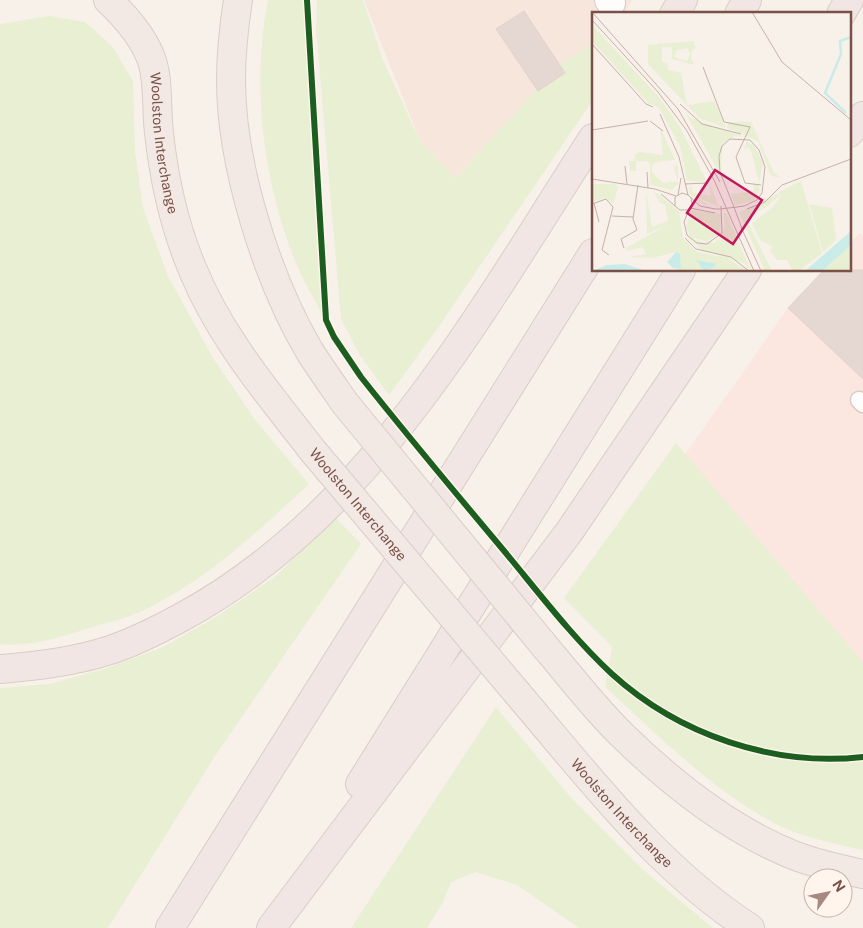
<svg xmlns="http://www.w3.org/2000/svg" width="863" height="928" font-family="'Public Sans',sans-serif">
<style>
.residential{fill:#f6e6db}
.commercial{fill:#fce6e0}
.green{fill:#e8efd3}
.building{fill:#e5d7d1;stroke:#e2d2cb}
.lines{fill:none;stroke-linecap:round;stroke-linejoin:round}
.service-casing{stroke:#d7ccc6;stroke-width:19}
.minor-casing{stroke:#d7ccc6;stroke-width:30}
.trunk-casing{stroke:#dacdc8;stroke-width:30}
.motorway-casing{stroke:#dacdc8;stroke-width:30}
.service{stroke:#fefdfc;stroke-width:16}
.minor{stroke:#fefdfc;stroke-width:28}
.trunk{stroke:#f2e8e4;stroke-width:28}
.motorway{stroke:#f2e6e4;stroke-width:28}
.trunk-bridge-casing{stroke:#dacdc8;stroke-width:30;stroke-linecap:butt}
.trunk-bridge{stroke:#f2e8e4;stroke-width:28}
.cycleway-casing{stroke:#fff5ec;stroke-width:9}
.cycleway{stroke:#1b5e20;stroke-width:6}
.labels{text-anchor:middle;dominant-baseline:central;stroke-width:4;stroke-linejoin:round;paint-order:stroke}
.street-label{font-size:14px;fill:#7a5147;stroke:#fff5ec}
.inset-river{fill:none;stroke:#caece9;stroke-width:2.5}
.inset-road{fill:none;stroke:#c6b1a9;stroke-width:1}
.view{fill:#c2185b;fill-opacity:0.15;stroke:#c2185b;stroke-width:2.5}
.inset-edge{fill:none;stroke:#7a5147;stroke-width:2.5}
</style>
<rect width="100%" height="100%" fill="#f8f1ea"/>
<!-- residential -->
<path class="residential" d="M364,0h268l-8,14h-31v30l-33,21 -105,113 -35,-37z"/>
<!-- commercial -->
<path class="commercial" d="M860,233l3,3v488l-205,-231 130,-185 36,-38h25v-26z"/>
<!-- green -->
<path class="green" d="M268,0h35l21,318c-9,-18 -21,-37 -29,-57 -32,-81 -44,-176 -27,-261z
M317,0h46l20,60 37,81 35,37 105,-114 33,-20v56l-158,232 -46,63 -28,-38 -20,-38 -25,-290z
M50,16l35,6 27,24 21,35 2,70 8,57 25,68 45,82 43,63 53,63c-52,48 -104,98 -169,128 -17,7 -37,12 -54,17 -28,9 -57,18 -86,15v-620z
M676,443l187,219v188c-30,-7 -64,-13 -91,-28 -64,-35 -114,-87 -167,-135l7,-40 -48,-49z
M335,517l26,27 -146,212 -107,172h-108v-240l50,-4 60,-17 53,-20 53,-30 60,-41z
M496,707l76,92 69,69 72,60h-134l-62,-43 -42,-13 -24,10 -9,22 -15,24h-76z"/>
<!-- building -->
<path class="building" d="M524,11l41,62 -27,18 -42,-62z
M824,270h39v109l-75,-71z"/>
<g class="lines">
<defs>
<path id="service" d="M859,400l4,4"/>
<path id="minor" d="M609,0l2,3"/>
<g id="trunk">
<path id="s1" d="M108,0c18,17 36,37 44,61 7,22 4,48 7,72 5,46 15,92 33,135 28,69 76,125 121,183"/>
<path d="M238,0c-4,26 -7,53 -7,80 0,85 36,199 79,272 11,17 23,34 34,50"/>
<path d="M547,649c24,28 48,60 75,86 49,48 107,94 171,120 23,9 46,14 70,19"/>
<path id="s2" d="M518,694c71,83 139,174 232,234"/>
</g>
<path id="motorway" d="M674,14l9,-14
M739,14l8,-14
M841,14l8,-14
M849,133l14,-17
M0,669c36,-3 72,-7 107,-18 26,-8 51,-21 75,-34 189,-102 298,-305 411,-479
M360,784l321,-514
M170,928l423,-675
M271,928l298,-396 178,-262"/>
</defs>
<!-- service casing -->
<use href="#service" class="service-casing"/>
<!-- minor casing -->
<use href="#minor" class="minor-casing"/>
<!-- trunk casing -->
<use href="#trunk" class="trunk-casing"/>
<!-- motorway casing -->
<use href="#motorway" class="motorway-casing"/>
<!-- service -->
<use href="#service" class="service"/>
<!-- minor -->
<use href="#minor" class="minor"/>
<!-- trunk -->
<use href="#trunk" class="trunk"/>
<!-- motorway -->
<use href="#motorway" class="motorway"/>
<defs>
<g id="trunk-bridge">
<path d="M344,402l203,247"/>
<path id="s3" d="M313,451l205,243"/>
</g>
</defs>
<!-- trunk-bridge casing -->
<use href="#trunk-bridge" class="trunk-bridge-casing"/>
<!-- trunk-bridge -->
<use href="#trunk-bridge" class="trunk-bridge"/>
<defs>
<path id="cycleway" d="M307,0l19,320 8,17 27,40c45,57 92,113 139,169 36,43 71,90 112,128 67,61 162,93 251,83"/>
</defs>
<!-- cycleway casing -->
<use href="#cycleway" class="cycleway-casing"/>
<!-- cycleway -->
<use href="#cycleway" class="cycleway"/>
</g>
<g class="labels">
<!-- street labels -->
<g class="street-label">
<text stroke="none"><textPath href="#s1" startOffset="159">Woolston Interchange</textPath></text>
<text stroke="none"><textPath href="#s3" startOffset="70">Woolston Interchange</textPath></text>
<text stroke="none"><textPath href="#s2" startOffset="158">Woolston Interchange</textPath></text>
</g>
</g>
<!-- overview -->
<g transform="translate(592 12)">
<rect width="259" height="259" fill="#f8f1ea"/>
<path d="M0,13l66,71 22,31 27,55 -20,-1 -7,-35 -21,-38 -11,-5 -55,-61zM101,29l3,7 -4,2 -1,8 4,7 -23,-6v-12h-10v14l6,3v6l13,3 6,32 27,-4 12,27 -27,-10 -51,-54v-19zM95,36l3,6 -3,7 -13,-4 3,-7zM93,100l6,6 53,19 -9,-1 -12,7 -3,31zM136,110h23l23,51 8,5 -11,-2 -13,-35 -31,-13zM68,115l15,33 -19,2 -4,3v7l11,11 15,-2 -5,-16 5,1v18l-6,6 -22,-5v-22l-4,-2h-10v10h-6l-1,-10h5l1,-6 5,-3 23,3zM155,129l8,6 8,16 -4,20 -6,-26 -4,-10 -5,2zM209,169l21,72 -23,18h-6l-6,-11h-10l-7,-9 2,-5 -12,-6 -8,-17 21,-16 7,-10 -1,-5zM0,172h23l3,4 -5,16 -7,-6 -14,4zM117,172l1,1 9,22 -25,-11 19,12 -13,-5 -11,-10 1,-8 4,8 17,3zM161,172l5,1 2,5 -7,11 -18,4 -4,-11 23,-3zM54,179l6,36 16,-6 -3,-16 -5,-2 -6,-12 25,20 4,27 14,14 31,6 19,13h-43l10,-6 -8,-5 -2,11 -31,-1 5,-1 -2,-17 -24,6 -23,-1 17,-3 -3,-7 -16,4 -1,-3 44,-25 -23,11zM185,182l2,2 -10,9 -23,14 26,52h-7l-26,-59zM217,192l23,4 4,32 -13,12zM99,198l30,4 -1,19 -15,10 -13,-4 -6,-12zM132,201h2l25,58 -7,-8 -42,-13 -16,-14 28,7 7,-6 4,-11zM259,233v26h-29l22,-20z" fill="#e8efd3" fill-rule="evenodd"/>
<path d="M259,219v14l-29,26h-17zM84,240l4,2 1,15 -8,-1 -6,-6zM104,248l18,3 2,-1 -1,5 -11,4zM33,252l21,7h-54l15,-6z" fill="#caece9"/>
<path class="inset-river" d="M254,101l-21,-20 16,-39 -1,-13 11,-4"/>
<path class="inset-road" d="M0,0l86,97 42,73M160,0l30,50 69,58M0,8l66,72 29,39 27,49 40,91M0,32l54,60 7,3M111,55l21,55 26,5 -14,30 9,26 16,2M88,92l22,20 39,10M68,102l19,43 9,38M58,109l13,10M0,118l56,-9M33,154l2,18M55,160l1,16M0,167l63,10 21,7M93,172l22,-1M69,182l14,12M86,183l3,-17M99,185l1,7 -4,6h-8l-5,-4v-9l7,-4 6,2 12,11 15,3h5l17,-2 7,-1 13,-6 5,-7 3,-26 -6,-17 -9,-10 -20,-1 -8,7 -3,10 1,16 12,30 11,29M2,191l5,19M0,192l14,-5 7,8 -11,43 7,5M98,196l25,5M97,197l-5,13 3,13 10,8 10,1 15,-11 -1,-27M155,197l18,-7 17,-17 69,-26M20,204l21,1M149,215l20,44M93,226l11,11 35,8 18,14M32,236l-3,-9 16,-9 -4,-11 5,-34"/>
<path class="view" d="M123,158l47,30 -29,44 -46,-31z"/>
<rect width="259" height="259" class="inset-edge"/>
</g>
<!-- north arrow -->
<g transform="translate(828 893) rotate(57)"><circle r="24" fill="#fff5ec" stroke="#cab3aa"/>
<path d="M0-4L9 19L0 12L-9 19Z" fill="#a68980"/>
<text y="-8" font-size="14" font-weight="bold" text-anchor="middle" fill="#7a5147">N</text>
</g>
</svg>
